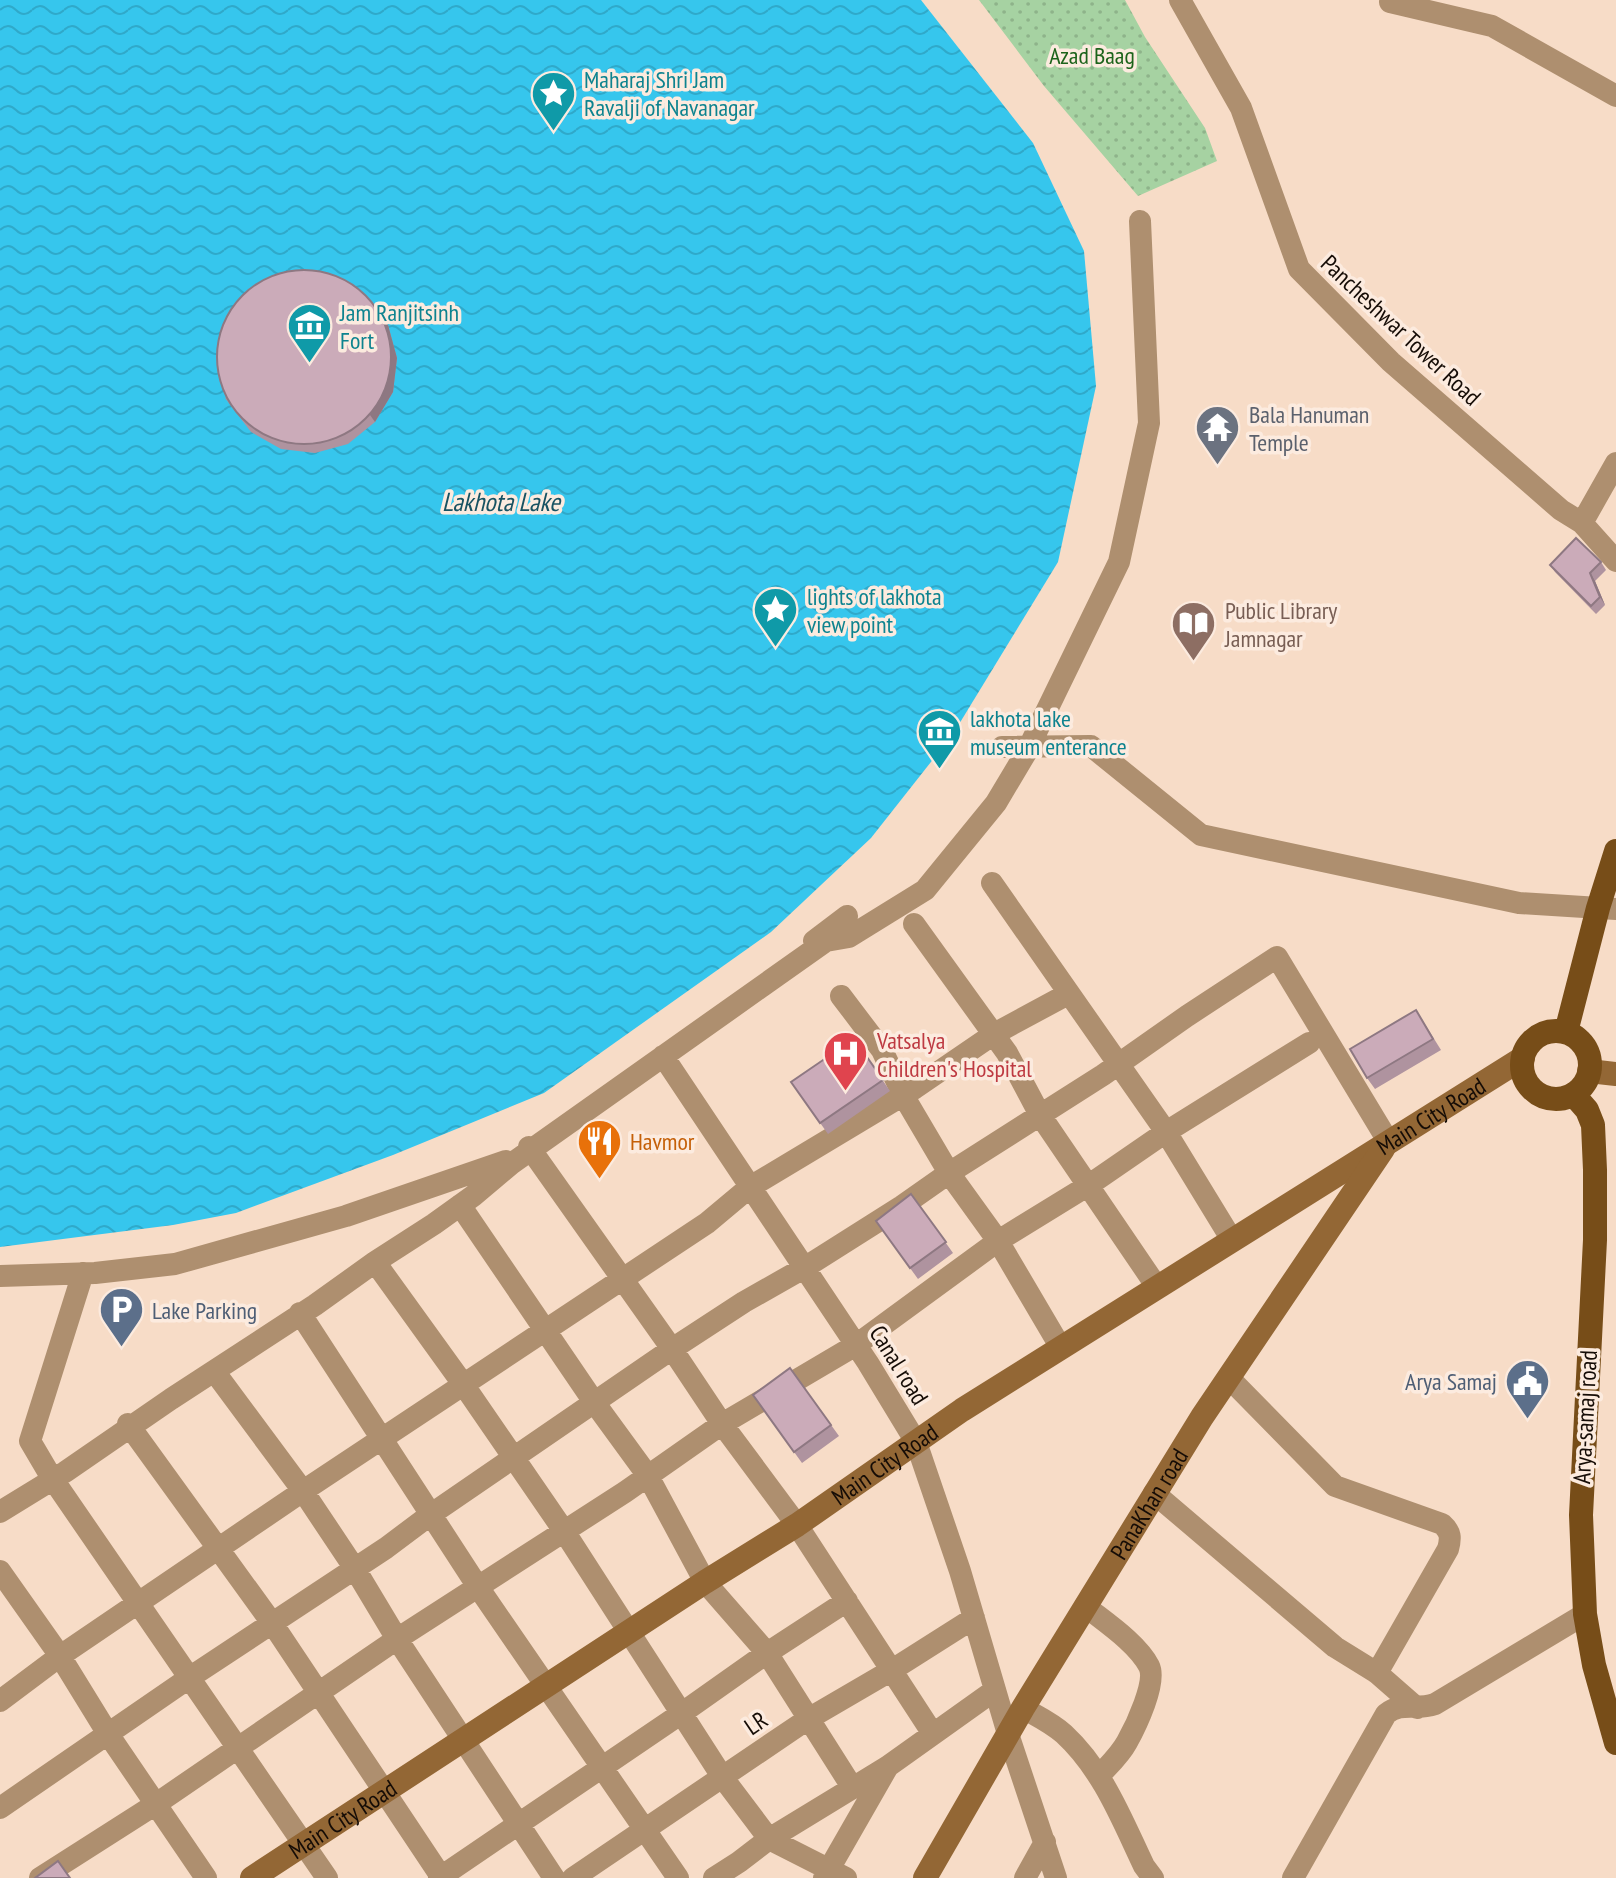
<svg xmlns="http://www.w3.org/2000/svg" width="1616" height="1878" font-family="'PT Sans Narrow',sans-serif">
<style>
.grass{fill:url(#grass-dots)}
.water{fill:url(#water-waves)}
.lines{fill:none;stroke-linecap:round;stroke-linejoin:round}
.street{stroke:#ae8f6f;stroke-width:22}
.secondary{stroke:#936735;stroke-width:24}
.primary{stroke:#774d18;stroke-width:24}
.wall{fill:#af939f}
.shaded-wall{fill:#8e7882}
.building{fill:#cbabb9;stroke:#8e7882;stroke-width:2}
.labels{text-anchor:middle;dominant-baseline:central;stroke-width:7;stroke-linejoin:round;paint-order:stroke}
.park-label{font-size:24px;fill:#1c631a;stroke:#fcebdf}
.culture-label{font-size:24px;fill:#0d838f;stroke:#fcebdf;text-anchor:start}
.street-label{font-size:24px;fill:#150c06;stroke:#fcebdf}
.worship-label{font-size:24px;fill:#5b616d;stroke:#fcebdf;text-anchor:start}
.education-label{font-size:24px;fill:#785e54;stroke:#fcebdf;text-anchor:start}
.health-label{font-size:24px;fill:#be3a42;stroke:#fcebdf;text-anchor:start}
.food-label{font-size:24px;fill:#c56008;stroke:#fcebdf;text-anchor:start}
.service-label{font-size:24px;fill:#4e5e75;stroke:#fcebdf;text-anchor:start}
.water-label{font-size:26px;font-style:italic;fill:#185262;stroke:#fcebdf}
</style>
<defs>
<pattern id="grass-dots" width="8" height="8" patternUnits="userSpaceOnUse" patternTransform="scale(2)"><rect width="8" height="8" fill="#a6d2a2"/><path d="M2 2h.1M6 6h.1" fill="none" stroke="#8eb38a" stroke-width="1.8" stroke-linecap="round"/></pattern>
<pattern id="water-waves" width="16" height="10" patternUnits="userSpaceOnUse" patternTransform="scale(2)"><rect width="16" height="10" fill="#36c6ed"/><path d="M0 5q4-4 8 0t8 0" fill="none" stroke="#2fa9ca"/></pattern>
</defs>
<rect width="100%" height="100%" fill="#f7dcc7"/>
<!-- grass -->
<path class="grass" d="M979,0h146l20,37 60,91 12,33 -79,35 -94,-110z"/>
<!-- water -->
<path class="water" d="M0,0h921l112,143 51,108 12,135 -38,176 -105,172 -82,104 -100,94 -227,161 -151,62 -157,58 -63,12 -173,22z"/>
<g class="lines">
<!-- street -->
<path class="street" d="M1180,0l61,108 58,161 92,93 170,148 21,13 34,38
M1390,2l102,24 124,70
M1582,523l34,-60
M1002,747l89,-1 110,89 318,68 97,6
M992,883l174,249 66,108
M914,924l93,129 33,62 117,172
M814,941l33,-25
M841,996l41,54 21,45 46,78 49,68 63,107
M663,1056l205,307 48,79 44,129 48,163 48,144
M529,1147l143,202 50,75 75,101 136,209
M460,1205l134,197 54,74 57,106 62,71 85,134
M375,1262l88,122 101,147 159,247 46,61 77,39
M83,1273l-53,168 20,34 277,403
M0,1276l95,-3 80,-9 171,-48 160,-55
M300,1313l178,274 200,291
M214,1371l89,120 52,78 42,70 157,239
M1229,1378l106,108 107,38c9,8 9,14 6,25l-71,124
M128,1424l144,199 170,255
M1154,1493l181,154 42,26 40,35
M0,1512l65,-40 106,-73 144,-94 60,-43 59,-38 39,-28 38,-32 315,-223 23,-4 76,-47 71,-87 31,-52 92,-189 30,-139 -9,-202
M0,1571l60,85 48,78 98,144
M1085,1606c20,16 52,37 64,60 8,16 -13,60 -22,76 -7,13 -18,23 -28,34
M0,1701l60,-45 243,-165 404,-268 43,-36 165,-99 79,-54 74,-40
M1023,1708c14,8 29,15 41,26 39,36 58,86 80,132l9,12
M0,1808l189,-130 197,-130 44,-33 242,-166 72,-47 60,-34 98,-62 47,-33 154,-98 84,-59 90,-59 111,184
M40,1878l116,-74 241,-165 228,-147 97,-68 134,-79 142,-104 91,-56 77,-53 143,-89
M439,1878l243,-165 85,-60 80,-52
M573,1878l235,-159 84,-49 82,-52
M714,1878l25,-16 30,-23 118,-72 108,-77
M824,1878l63,-110
M1025,1878l20,-36
M1293,1878l93,-164c16,-13 29,-3 49,-10l150,-90"/>
<!-- secondary -->
<g class="secondary">
<path d="M1589,1071l27,3"/>
<path id="s1" d="M252,1878l453,-296 92,-57 165,-115 561,-352"/>
<path id="s2" d="M925,1878l98,-170 179,-291 181,-268"/>
</g>
<!-- primary -->
<path class="primary" d="M1522 1065a34 34 0 1 1 68 0a34 34 0 1 1-68 0Z
M1566,1032l32,-124 18,-57
M1573,1094l14,16 6,15 2,45v70l-14,275 4,99 9,51 22,78"/>
</g>
<!-- wall -->
<path class="wall" d="M388,325l9,33 -4,34 -18,30 -27,22 -33,9 -34,-4 -30,-17 -26,-34z
M1601,562l5,8 -11,11 10,24 -9,9 -41,-42 -5,-7z
M1416,1010l25,40 -66,39 -8,-11z
M860,1047l30,44 -62,43 -37,-52 41,-16z
M911,1194l42,59 -35,26 -42,-58z
M790,1368l49,68 -37,27 -49,-68z"/>
<!-- shaded-wall -->
<path class="shaded-wall" d="M383,317l5,8 9,33 -4,34 -18,30 -5,-7z
M1590,573l5,8 10,24 -5,-8z"/>
<!-- building -->
<path class="building" d="M217 357a87 87 0 1 1 174 0a87 87 0 1 1-174 0Z
M1576,538l25,24 -11,11 10,24 -9,9 -41,-41z
M1416,1010l17,29 -66,39 -17,-29z
M860,1047l23,33 -63,43 -29,-41 35,-24 6,8z
M911,1194l35,48 -36,26 -34,-47z
M790,1368l41,57 -37,27 -41,-57z
M58,1861l12,17h-35z"/>
<!-- icons -->
<defs>
<symbol id="sight-pin" viewBox="-11 -11 22 30"><path d="M0 17L-7.5 6A9.5 9.5 0 1 1 7.5 6Z" fill="#0f9aa8" stroke="#fcebdf"/><path d="M0-6L1.8-2.2L6-1.7L2.9 1.2L3.7 5.4L0 3.3L-3.7 5.4L-2.9 1.2L-6-1.7L-1.8-2.2Z" fill="#fff"/></symbol>
<symbol id="museum-pin" viewBox="-11 -11 22 30"><path d="M0 17L-7.5 6A9.5 9.5 0 1 1 7.5 6Z" fill="#0f9aa8" stroke="#fcebdf"/><path d="M0-6L6-3V-2H-6V-3ZM-5-1h2V3h-2ZM-1-1h2V3h-2ZM3-1h2V3H3ZM-6 4H6V6H-6Z" fill="#fff"/></symbol>
<symbol id="temple-pin" viewBox="-11 -11 22 30"><path d="M0 17L-7.5 6A9.5 9.5 0 1 1 7.5 6Z" fill="#6b7280" stroke="#fcebdf"/><path d="M0-6L5-2H3V0L6.5 2.5H4V6H1.5V3h-3V6H-4V2.5H-6.5L-3 0V-2H-5Z" fill="#fff"/></symbol>
<symbol id="library-pin" viewBox="-11 -11 22 30"><path d="M0 17L-7.5 6A9.5 9.5 0 1 1 7.5 6Z" fill="#8d6e63" stroke="#fcebdf"/><path d="M-6-4Q-3-5.5-.7-3.5V5Q-3 3-6 4ZM6-4Q3-5.5 .7-3.5V5Q3 3 6 4Z" fill="#fff"/></symbol>
<symbol id="hospital-pin" viewBox="-11 -11 22 30"><path d="M0 17L-7.5 6A9.5 9.5 0 1 1 7.5 6Z" fill="#e0444e" stroke="#fcebdf"/><path d="M-5-5h3v3.5h4V-5h3V5h-3V1.5h-4V5h-3Z" fill="#fff"/></symbol>
<symbol id="restaurant-pin" viewBox="-11 -11 22 30"><path d="M0 17L-7.5 6A9.5 9.5 0 1 1 7.5 6Z" fill="#e8710a" stroke="#fcebdf"/><path d="M-5-6h1v4h1v-4h1v4h1v-4h1v5L-1.5 .5V6h-2V.5L-5-1ZM5-6V6H3V1.5H1.5Q1.5-4 5-6Z" fill="#fff"/></symbol>
<symbol id="parking-pin" viewBox="-11 -11 22 30"><path d="M0 17L-7.5 6A9.5 9.5 0 1 1 7.5 6Z" fill="#5c6f8a" stroke="#fcebdf"/><path d="M-3.5-5.5H1a3.5 3.5 0 0 1 0 7H-1V5.5H-3.5ZM-1-3.4V-.6H.8a1.4 1.4 0 0 0 0-2.8Z" fill="#fff"/></symbol>
<symbol id="civic-pin" viewBox="-11 -11 22 30"><path d="M0 17L-7.5 6A9.5 9.5 0 1 1 7.5 6Z" fill="#5c6f8a" stroke="#fcebdf"/><path d="M-.6-6.5H3V-4.5H.6V-3L4-1V1h2V6H-6V1h2V-1L-.6-3ZM-1.2 2.5V6h2.4V2.5Z" fill="#fff"/></symbol>
</defs>
<g fill-rule="evenodd">
<use href="#sight-pin" x="528" y="68" width="51" height="69"/>
<use href="#museum-pin" x="284" y="300" width="51" height="69"/>
<use href="#temple-pin" x="1192" y="402" width="51" height="69"/>
<use href="#sight-pin" x="750" y="584" width="51" height="69"/>
<use href="#library-pin" x="1168" y="598" width="51" height="69"/>
<use href="#museum-pin" x="914" y="706" width="51" height="69"/>
<use href="#hospital-pin" x="820" y="1028" width="51" height="69"/>
<use href="#restaurant-pin" x="574" y="1116" width="51" height="69"/>
<use href="#parking-pin" x="96" y="1284" width="51" height="69"/>
<use href="#civic-pin" x="1502" y="1356" width="51" height="69"/>
</g>
<g class="labels">
<!-- park labels -->
<g class="park-label">
<text x="1092" y="55">Azad Baag</text>
</g>
<!-- culture labels -->
<g class="culture-label">
<text x="584" y="79">Maharaj Shri Jam<tspan x="584" dy="28">Ravalji of Navanagar</tspan></text>
<text x="340" y="312">Jam Ranjitsinh<tspan x="340" dy="28">Fort</tspan></text>
<text x="807" y="596">lights of lakhota<tspan x="807" dy="28">view point</tspan></text>
<text x="970" y="718">lakhota lake<tspan x="970" dy="28">museum enterance</tspan></text>
</g>
<!-- street labels -->
<g class="street-label">
<text transform="translate(1401 330) rotate(43)">Pancheshwar Tower Road</text>
<text stroke="none"><textPath href="#s1" startOffset="1404">Main City Road</textPath></text>
<text transform="translate(899 1365) rotate(58)">Canal road</text>
<text transform="translate(1585 1417) rotate(-87)">Arya-samaj road</text>
<text stroke="none"><textPath href="#s1" startOffset="756">Main City Road</textPath></text>
<text stroke="none"><textPath href="#s2" startOffset="436">PanaKhan road</textPath></text>
<text transform="translate(756 1723) rotate(-34)">LR</text>
<text stroke="none"><textPath href="#s1" startOffset="108">Main City Road</textPath></text>
</g>
<!-- worship labels -->
<g class="worship-label">
<text x="1249" y="414">Bala Hanuman<tspan x="1249" dy="28">Temple</tspan></text>
</g>
<!-- education labels -->
<g class="education-label">
<text x="1225" y="610">Public Library<tspan x="1225" dy="28">Jamnagar</tspan></text>
</g>
<!-- health labels -->
<g class="health-label">
<text x="877" y="1040">Vatsalya<tspan x="877" dy="28">Children's Hospital</tspan></text>
</g>
<!-- food labels -->
<g class="food-label">
<text x="630" y="1141">Havmor</text>
</g>
<!-- service labels -->
<g class="service-label">
<text x="152" y="1310">Lake Parking</text>
<text x="1497" y="1381" text-anchor="end">Arya Samaj</text>
</g>
<!-- water labels -->
<g class="water-label">
<text x="501" y="501">Lakhota Lake</text>
</g>
</g>
</svg>
